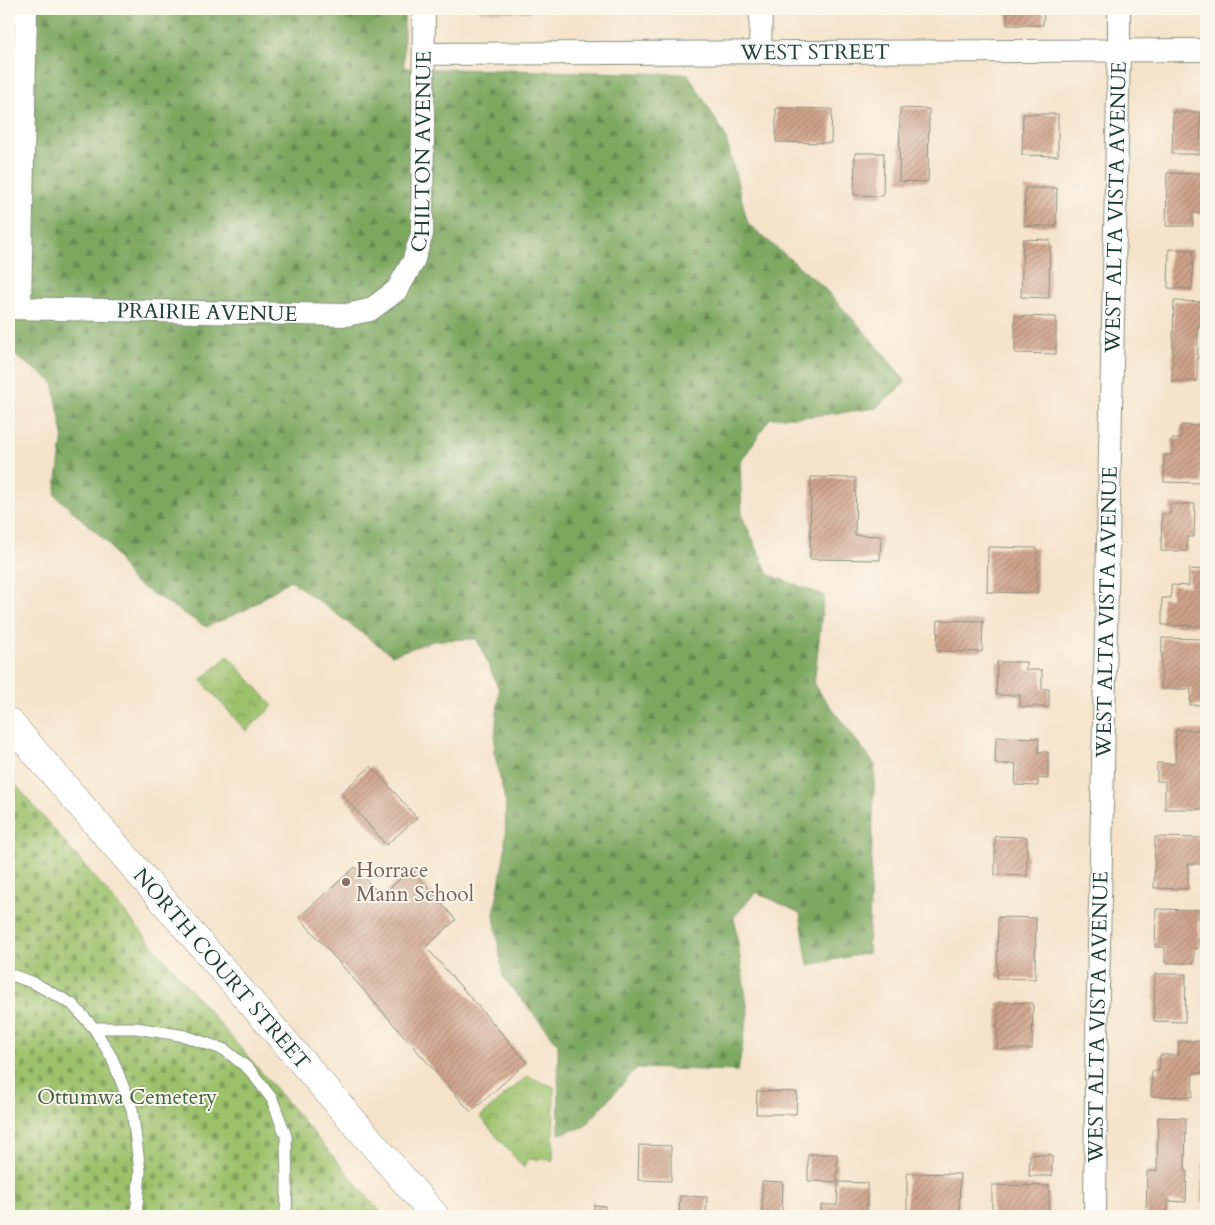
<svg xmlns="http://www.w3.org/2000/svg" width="1215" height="1225" font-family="Cardo,serif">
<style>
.forest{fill:url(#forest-firs);stroke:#4e724a}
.cemetery{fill:url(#cemetery-stones);stroke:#5d7f50}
.park{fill:url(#park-crowns);stroke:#5d7f50}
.building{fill:url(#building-hatch)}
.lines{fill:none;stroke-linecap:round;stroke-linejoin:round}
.service-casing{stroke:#8a907f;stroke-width:13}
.minor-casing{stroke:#8a907f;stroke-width:24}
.secondary-casing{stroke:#8a907f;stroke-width:29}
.service{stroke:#fff;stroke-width:11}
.minor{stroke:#fff;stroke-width:22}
.secondary{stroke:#fff;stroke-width:28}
.education-dot{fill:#8d6e63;stroke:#fbf7ec;stroke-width:2}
.labels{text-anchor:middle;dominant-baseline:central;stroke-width:4;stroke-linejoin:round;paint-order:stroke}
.street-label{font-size:21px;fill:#1f3d34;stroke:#fbf7ec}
.education-label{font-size:21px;fill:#785e54;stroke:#fbf7ec;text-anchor:start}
.park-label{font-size:21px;fill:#3e5e42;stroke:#fbf7ec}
</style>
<defs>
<pattern id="forest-firs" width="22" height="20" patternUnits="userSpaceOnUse" patternTransform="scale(1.25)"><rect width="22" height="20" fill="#7ca75f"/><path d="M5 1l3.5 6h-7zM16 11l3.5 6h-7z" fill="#65894f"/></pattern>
<pattern id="cemetery-stones" width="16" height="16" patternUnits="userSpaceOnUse" patternTransform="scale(1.25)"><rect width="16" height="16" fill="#9bc16b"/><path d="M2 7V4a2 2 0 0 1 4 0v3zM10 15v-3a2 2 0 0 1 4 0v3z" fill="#7e9e59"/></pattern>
<pattern id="park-crowns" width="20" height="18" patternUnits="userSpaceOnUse" patternTransform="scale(1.25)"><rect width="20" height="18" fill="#9bc16b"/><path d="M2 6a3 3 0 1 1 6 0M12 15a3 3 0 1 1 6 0" fill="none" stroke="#7e9e59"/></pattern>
<pattern id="building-hatch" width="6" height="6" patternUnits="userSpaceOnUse" patternTransform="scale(1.25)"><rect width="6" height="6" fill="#d0a38b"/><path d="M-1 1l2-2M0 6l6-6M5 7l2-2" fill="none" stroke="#a88672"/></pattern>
</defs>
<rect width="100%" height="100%" fill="#fbf7ec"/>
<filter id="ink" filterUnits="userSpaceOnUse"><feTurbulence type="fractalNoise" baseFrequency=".02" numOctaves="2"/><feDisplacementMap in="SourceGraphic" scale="10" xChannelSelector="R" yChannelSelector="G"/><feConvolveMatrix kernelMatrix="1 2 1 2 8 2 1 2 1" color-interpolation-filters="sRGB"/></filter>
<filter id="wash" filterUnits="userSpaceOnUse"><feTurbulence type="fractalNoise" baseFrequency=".0096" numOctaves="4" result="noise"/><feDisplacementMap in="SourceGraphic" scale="20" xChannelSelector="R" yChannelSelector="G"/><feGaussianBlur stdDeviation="1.12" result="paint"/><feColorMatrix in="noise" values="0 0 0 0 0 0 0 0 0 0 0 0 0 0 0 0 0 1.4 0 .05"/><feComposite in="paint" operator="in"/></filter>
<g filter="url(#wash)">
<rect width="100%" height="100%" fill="#f5e3ca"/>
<!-- forest -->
<path class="forest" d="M26,9h378v59l284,6 37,61 23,89 73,61 50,54 35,43 -30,26 -62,8 -44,2 -30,45 2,53 27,59 55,20 -10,90 61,80 -7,188 -60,12 -8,-52 -44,-21 -22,25 14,95 -10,59 -101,-3 -53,59 -25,7 -1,-90 -55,-67 -9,-62 11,-65 1,-46 -12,-52 5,-63 -22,-50 -41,1 -44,15 -102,-75 -41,28 -43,19 -74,-46 -24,-38 -53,-48 8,-60 -10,-53 -44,-31v-43z"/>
<!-- cemetery -->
<path class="cemetery" d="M9,777l375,439h-375z"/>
<!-- park -->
<path class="park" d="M228,656l45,50 -27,25 -45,-51z
M527,1076l27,11 -1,73 -24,-1 -5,9 -44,-51z"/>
<g id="blocks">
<!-- building -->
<path class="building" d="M478,9h53v3l-53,-1z
M1007,9h37l-1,16h-36z
M1182,9h24v3l-25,-2z
M776,108l56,1 -1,34 -55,-1z
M900,108l29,1 -1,73 -29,-1z
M1173,112h28l-1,42h-28z
M1023,114h35v42l-36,-1z
M855,153h29l-1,43 -29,-1z
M1167,173l39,1v16h-3v23h-10v13h-27z
M1025,188h32l-1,38h-32z
M1023,239l27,1 -1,58 -28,-1z
M1169,249l24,1 -1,39 -24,-1z
M1174,301l32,1v24h-8l-1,55h-25z
M1015,316l41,1v37l-41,-1z
M1181,425l25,1v15h-3l-1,42 -38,-1v-27h8v-16h9z
M811,477l45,1 -1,57 26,1 -1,24 -70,-1z
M1170,504h25l-1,33h-7v14h-26l1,-37h8z
M988,547l49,1v45l-50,-1z
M1189,569l17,1v35h-3v21l-41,-1v-27h9v-13l18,1z
M938,620l45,1 -1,31 -45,-1z
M1162,638l44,1v66h-16l1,-16h-30z
M997,662h29v8h16v19h7v18h-29v-12h-24z
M1176,730h30l-1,79h-40v-28h-8v-18l18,1z
M996,737l43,1 -1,14h10v27l-10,-1v8l-23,-1 1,-21h-21z
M371,766l46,52 -31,27 -45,-52z
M995,836l32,1v39l-32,-1z
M1155,837l48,1v26h-15v25l-34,-1z
M355,867l26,29 30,-27 45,51 -30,27 101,115 -56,50 -172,-195z
M1156,909l43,1 -1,38h-4v15h-29v-16h-10z
M998,917l38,1 -1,61 -38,-1z
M1155,974h31l-1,48 -31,-1z
M998,1002l35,1 -1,46h-35z
M1179,1041h27v32h-13l-1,24 -41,-1 1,-25h7l1,-16h19z
M757,1091l40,1 -1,22h-40z
M1158,1117l28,1 -1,53h2l-1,31 -18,-1v15h-22l1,-45h10z
M639,1145l32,1v35l-33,-1z
M808,1154h29v28l-29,-1z
M1030,1154l22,1v21h-23z
M1203,1164l3,1v38h-4z
M907,1173l53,1 -1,42h-52z
M762,1181l21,1 -1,34h-20z
M838,1182l29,1v33h-46v-11h16z
M992,1185l57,1v30l-57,-1z
M680,1196l27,1 -1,19h-27z
M594,1205l11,1v10h-35v-2h24z"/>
</g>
</g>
<g filter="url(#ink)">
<use href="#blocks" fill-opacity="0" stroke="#8a907f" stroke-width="1"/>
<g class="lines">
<defs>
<path id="service" d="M9,974l25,9 38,21 22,24 18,30 20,51 8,62 -4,45
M94,1028h42l49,8 40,14 25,20 22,29 14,37 1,51 -1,29"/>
<g id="minor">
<path d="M760,52l1,-43"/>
<path id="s1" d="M424,54l782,-4"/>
<path id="s2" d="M9,308l337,7 24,-5 27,-20 16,-28 9,-28 2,-225"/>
<path d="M20,308l6,-299"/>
<path id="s3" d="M1095,1216l1,-137 23,-1028v-42"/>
</g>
<g id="secondary">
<path id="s4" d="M9,722l426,494"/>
</g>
</defs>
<!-- service casing -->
<use href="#service" class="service-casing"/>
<!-- minor casing -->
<use href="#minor" class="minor-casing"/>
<!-- secondary casing -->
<use href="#secondary" class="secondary-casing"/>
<!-- service -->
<use href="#service" class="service"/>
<!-- minor -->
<use href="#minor" class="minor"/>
<!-- secondary -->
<use href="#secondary" class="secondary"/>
</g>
</g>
<!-- markers -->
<circle class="education-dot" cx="346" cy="882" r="5"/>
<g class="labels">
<!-- street labels -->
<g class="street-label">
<text stroke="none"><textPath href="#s1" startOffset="391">WEST STREET</textPath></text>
<text stroke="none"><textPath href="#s2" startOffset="539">CHILTON AVENUE</textPath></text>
<text stroke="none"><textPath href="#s3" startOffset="1009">WEST ALTA VISTA AVENUE</textPath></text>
<text stroke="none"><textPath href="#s2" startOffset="198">PRAIRIE AVENUE</textPath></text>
<text stroke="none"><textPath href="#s3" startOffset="604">WEST ALTA VISTA AVENUE</textPath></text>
<text stroke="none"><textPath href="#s4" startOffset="326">NORTH COURT STREET</textPath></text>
<text stroke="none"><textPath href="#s3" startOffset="199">WEST ALTA VISTA AVENUE</textPath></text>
</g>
<!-- education labels -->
<g class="education-label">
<text x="356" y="870">Horrace<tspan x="356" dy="24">Mann School</tspan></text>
</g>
<!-- park labels -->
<g class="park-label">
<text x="127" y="1097">Ottumwa Cemetery</text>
</g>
</g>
<!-- margin -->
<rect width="1215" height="1225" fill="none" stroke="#fbf7ec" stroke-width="30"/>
</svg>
